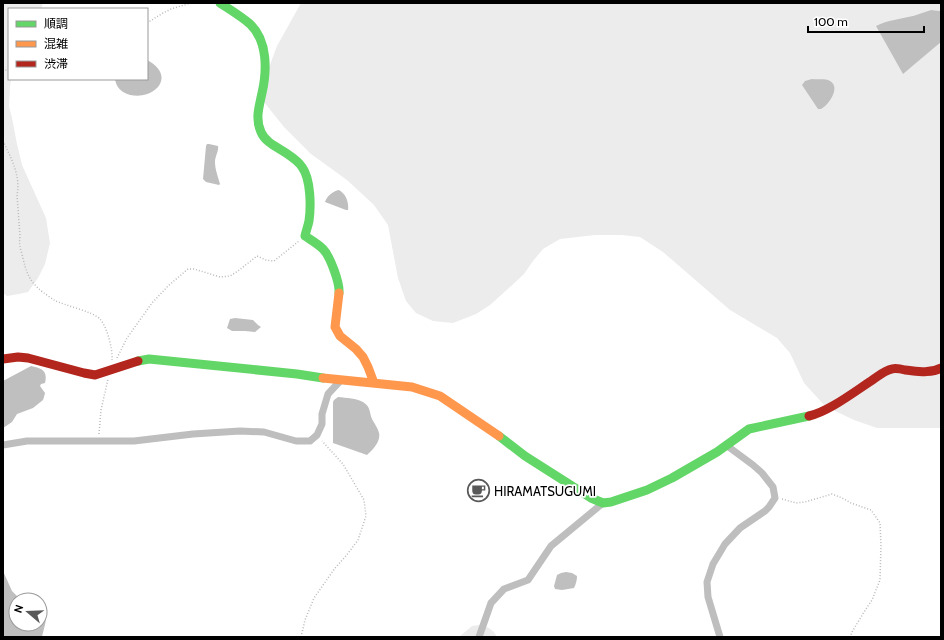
<svg xmlns="http://www.w3.org/2000/svg" width="944" height="640" font-family="Cabin,'Noto Sans JP',sans-serif">
<style>
.green{fill:#ececec}
.water{fill:#bfbfbf}
.lines{fill:none;stroke-linecap:round;stroke-linejoin:round}
.path{stroke:#b9b9b9;stroke-width:1.5;stroke-dasharray:1 2;stroke-linecap:butt}
.street{stroke:#bebebe;stroke-width:7}
.fast{stroke:#63d668;stroke-width:9}
.slow{stroke:#ff974d;stroke-width:9}
.jam{stroke:#b3261e;stroke-width:9}
.labels{text-anchor:middle;dominant-baseline:central;stroke-width:3.5;stroke-linejoin:round;paint-order:stroke}
.poi-label{font-size:13px;fill:#000;stroke:#fff;text-anchor:start}
</style>
<rect width="100%" height="100%" fill="#fff"/>
<!-- green -->
<path class="green" d="M3,3h40l-2,6h-32v70h2l-1,8 -1,19 3,12 5,26 5,21 24,53 4,25 -5,21 -7,14 -10,14 -9,2 -12,2 -4,-3z
M301,3h640v8l-10,-1 -18,6 -3,52 31,-26v386h-64l-23,-8 -29,-14 -21,-23 -14,-30 -13,-15 -47,-28 -67,-58 -23,-15 -18,-2h-27l-35,4 -17,10 -10,12 -9,13 -14,13 -20,18 -14,9 -23,9 -20,-2 -17,-8 -10,-12 -8,-23 -10,-53 -14,-20 -27,-25 -36,-26 -27,-27 -20,-25 1,-24 12,-32z
M480,625c8,2 13,4 17,12h-38l13,-11z"/>
<!-- water -->
<path class="water" d="M931,10l10,1v31l-38,32 -27,-48c12,-6 24,-7 37,-10 6,-2 12,-4 18,-6z
M147,60c34,18 1,46 -24,32 -5,-4 -7,-7 -8,-13h32z
M812,79c5,1 13,-1 18,2 11,6 -1,24 -9,28h-3l-16,-24 3,-4z
M207,144h2l9,2c1,5 -3,10 -3,16 0,7 3,15 5,22l-1,1 -13,-3 -3,-3 3,-33z
M339,190c7,4 10,12 9,20h-2l-21,-8c2,-6 8,-11 14,-12z
M235,318l18,2 5,5 3,2 -6,5 -10,-1h-13l-5,-3 3,-9z
M31,366c11,2 17,5 14,17l-4,1 -1,2 5,7 -1,4 -1,3 -10,8 -16,6 -5,8 -9,6v-47z
M338,397c9,1 18,1 25,5 8,5 6,10 9,17 2,4 6,9 7,14 2,8 -6,17 -12,22l-34,-12v-41l1,-2z
M3,571l9,20 9,9h-5v24h24v-19c11,6 4,22 2,32h-39z
M566,572l6,1 5,3c0,4 -1,8 -3,12l-12,2 -7,-1 -1,-3 3,-11 4,-2z"/>
<g class="lines">
<!-- path -->
<path class="path" d="M147,23l16,-10 8,-4 20,-6
M3,72l6,-4
M3,141c8,17 18,35 14,54l3,41c-1,7 0,12 2,18 4,18 7,28 22,39 3,2 7,5 10,7 11,6 38,11 46,19 7,8 13,30 12,41
M117,358l10,-20 25,-35 16,-17 20,-17h6l26,8 10,-1 8,-5 19,-15 9,4 8,1 25,-20
M99,434l2,-24 7,-31
M782,499l14,4 9,-1 27,-8 10,4 9,5 20,7 9,13 1,22 -1,35 -8,20 -8,12 -12,20 -2,5
M301,637l4,-17 9,-22 21,-30 11,-12 12,-16 8,-24 -2,-16 -21,-36 -21,-23"/>
<!-- street -->
<path class="street" d="M3,445l24,-4h107l59,-7 47,-3 24,1 32,9h14l7,-6 5,-11v-10l6,-20 13,-14
M479,637l12,-34 13,-14 24,-9 23,-34 52,-43
M720,637l-12,-40 -1,-15 6,-18 12,-20 15,-16 25,-17 4,-4 6,-9 -2,-11 -11,-14 -9,-8 -27,-20"/>
<!-- fast -->
<path class="fast" d="M220,3c9,6 22,14 30,21 18,17 17,47 12,69 -3,14 -7,26 -1,39 4,10 16,15 25,21 6,4 13,9 16,14 9,12 9,40 7,54 -1,5 -3,10 -4,15 6,4 13,8 18,13 7,7 17,34 16,44
M138,361l11,-2 148,15 26,4
M499,436l26,20 66,42 12,5 8,-1 36,-12 25,-12 45,-26 32,-23 60,-13"/>
<!-- slow -->
<path class="slow" d="M339,293l-4,34 5,9 16,13 7,8 5,10 6,16
M323,378l89,9 28,9 59,40"/>
<!-- jam -->
<path class="jam" d="M3,359l15,-2 10,1 56,15 11,2 43,-14
M809,416c19,-4 45,-24 62,-35 6,-4 14,-11 21,-12 4,-1 9,0 13,1 12,1 25,4 36,-2"/>
</g>
<!-- icons -->
<defs>
<symbol id="cafe-ring" viewBox="-11 -11 22 22"><circle r="9.5" fill="#fff" stroke="#595959" stroke-width="1.5"/><path d="M-5.5-4.5H6V0H3Q3 3.5 0 3.5H-2.5Q-5.5 3.5-5.5 0ZM3-3.2v2h1.7v-2ZM-6 4.5H4V6H-6Z" fill="#595959"/></symbol>
</defs>
<g fill-rule="evenodd">
<use href="#cafe-ring" x="466" y="478" width="25" height="25"/>
</g>
<g class="labels">
<!-- poi labels -->
<g class="poi-label">
<text x="494" y="491">HIRAMATSUGUMI</text>
</g>
</g>
<!-- border -->
<rect width="944" height="640" fill="none" stroke="#000000" stroke-width="8"/>
<!-- legend -->
<rect x="8" y="8" width="140" height="72" fill="#ffffff" stroke="#999999"/>
<rect x="16" y="21" width="20" height="6" fill="#63d668" stroke="#999999"/>
<text x="44" y="28" font-size="12" fill="#000000">順調</text>
<rect x="16" y="41" width="20" height="6" fill="#ff974d" stroke="#999999"/>
<text x="44" y="48" font-size="12" fill="#000000">混雑</text>
<rect x="16" y="61" width="20" height="6" fill="#b3261e" stroke="#999999"/>
<text x="44" y="68" font-size="12" fill="#000000">渋滞</text>
<!-- north arrow -->
<g transform="translate(28 612) rotate(289)"><circle r="19" fill="#ffffff" stroke="#999999"/>
<path d="M0-3L7 15L0 10L-7 15Z" fill="#595959"/>
<text y="-6" font-size="11" font-weight="bold" text-anchor="middle" fill="#000000">N</text>
</g>
<!-- scale -->
<path d="M808 26v6h116v-6" fill="none" stroke="#000000" stroke-width="2"/>
<text x="814" y="26" font-size="12" fill="#000000" stroke="#ffffff" stroke-width="3" paint-order="stroke">100 m</text>
</svg>
